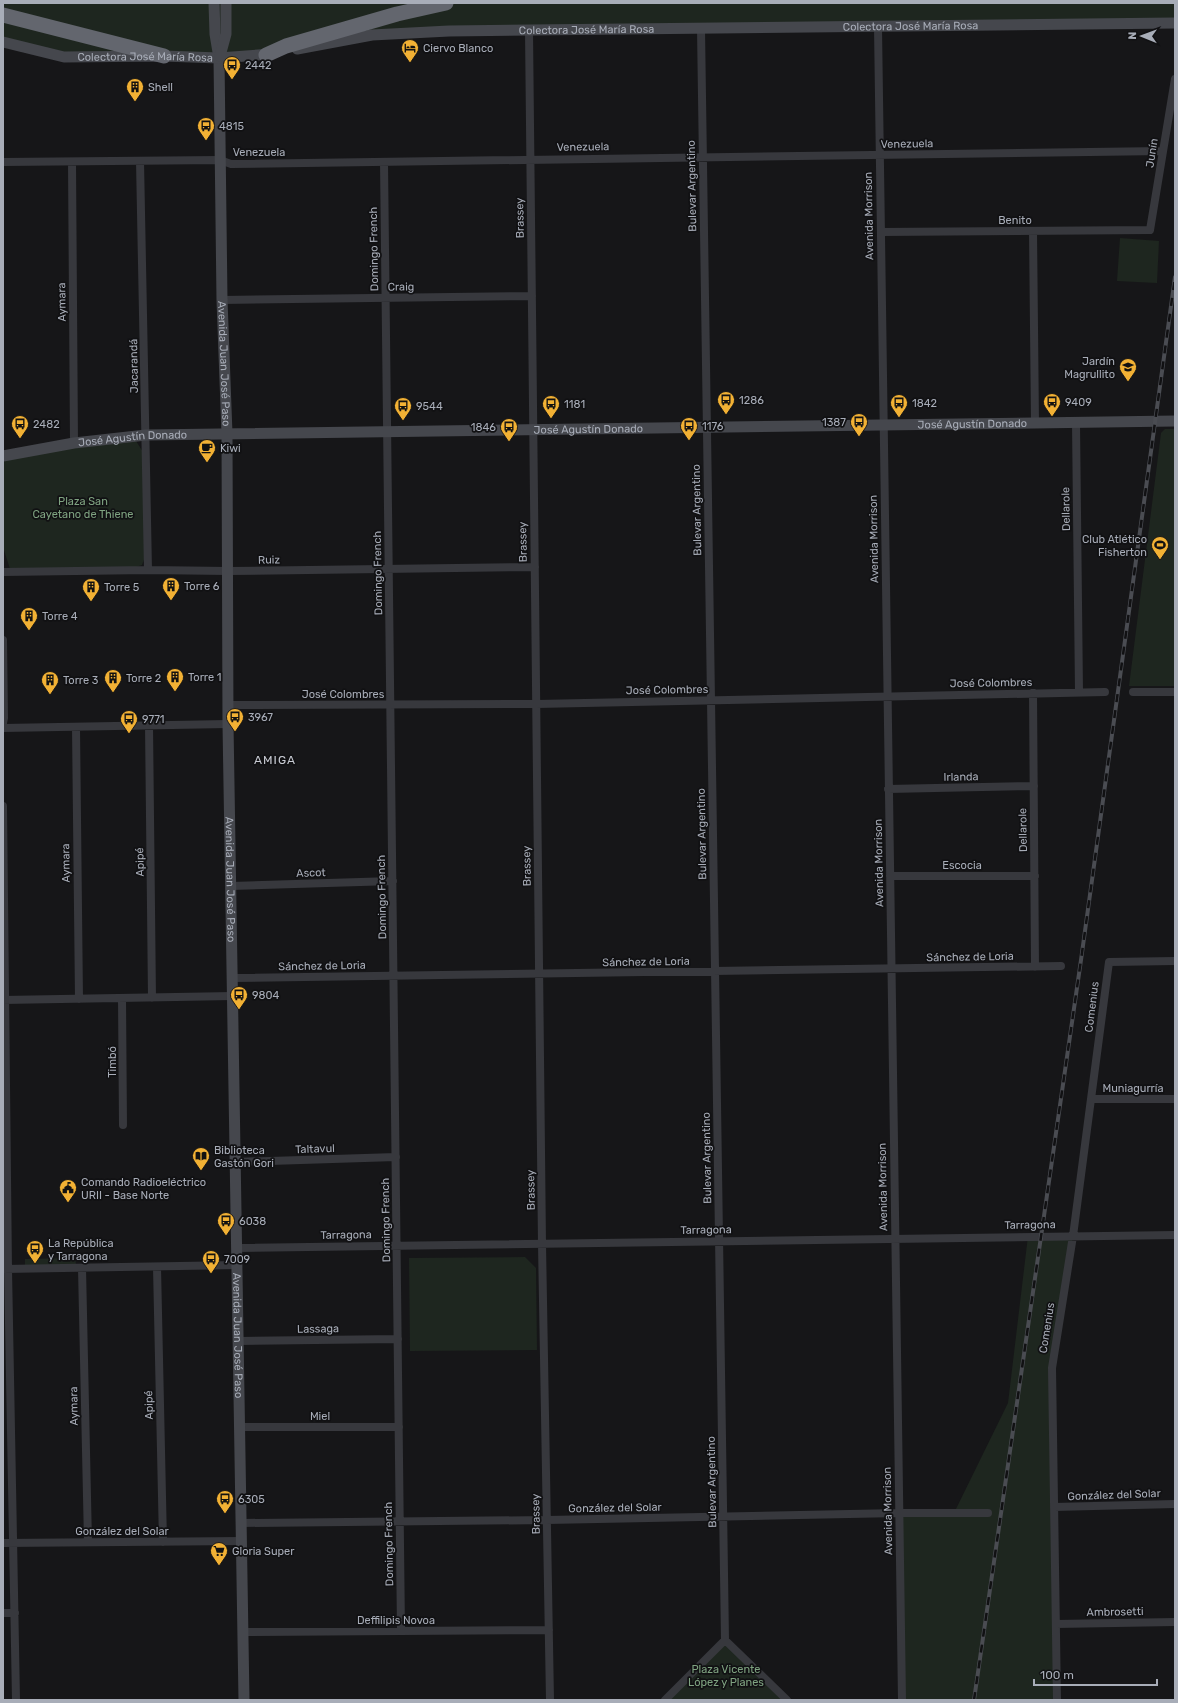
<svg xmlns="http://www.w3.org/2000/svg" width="1178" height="1703" font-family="Rubik,sans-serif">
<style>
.green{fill:#1e261f}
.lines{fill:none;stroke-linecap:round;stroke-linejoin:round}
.street{stroke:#37383d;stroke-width:8}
.secondary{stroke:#45474d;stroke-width:11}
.highway{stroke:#63666e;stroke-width:15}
.rail-casing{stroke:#4a4c52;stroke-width:4}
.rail{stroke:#111113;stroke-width:2.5;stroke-dasharray:8;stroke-linecap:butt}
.labels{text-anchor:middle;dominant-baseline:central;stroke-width:3.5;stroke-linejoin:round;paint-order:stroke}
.street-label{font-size:11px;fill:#a8adb8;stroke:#111113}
.poi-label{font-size:11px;fill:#a8adb8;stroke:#111113;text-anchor:start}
.park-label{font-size:11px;fill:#7fa381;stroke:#111113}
.neighbourhood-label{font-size:12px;letter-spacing:1px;fill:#c9ccd4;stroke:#111113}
</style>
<rect width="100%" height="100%" fill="#161618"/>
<!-- green -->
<path class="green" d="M3,3h1172v20l-783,10 -126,22 -202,2 -61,-15z
M1120,238l39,3 -2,42 -40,-2z
M1165,429h10v257h-46l32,-253z
M136,441l7,11 2,105 -3,8 -9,3 -123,1 -7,-22v-83l3,-5 68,-11z
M1028,1236h45l-21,132 5,332h-155l-3,-187h55l54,-110z
M525,1257l11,11 1,82 -127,1 -1,-93z
M75,1258l1,6 -51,2v-7z
M725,1640l62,60h-122z"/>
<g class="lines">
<!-- street -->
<path class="street" d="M878,27l24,1673
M701,29l24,1611
M529,31l13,1213 8,456
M140,161l8,409
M3,162l217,-2 11,4 932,-13
M72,162l2,281
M384,162l17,1469
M1033,231l2,192
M881,232l269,-2 25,-151
M222,300l310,-4
M1076,423l3,269
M3,572l145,-2 80,1 307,-4
M3,640l1,78 -1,5
M1133,692h42
M1033,693l2,274
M228,705l309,-1 568,-12
M149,725l3,273
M76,727l3,272
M3,728l225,-4
M888,789l146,-3
M3,806l5,463 8,431
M890,876h145
M231,886l162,-5
M232,978l829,-12
M122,998l1,127
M3,1000l230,-4
M1091,1099h84
M235,1162l161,-5
M237,1248l938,-13
M157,1267l6,275
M82,1268l6,274
M4,1269l234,-4
M239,1341l159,-2
M240,1427h159
M1054,1507l121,-3
M242,1523l305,-3 352,-7h89
M3,1543l239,-2
M3,1613h12
M1056,1624l119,-2
M243,1632l306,-2
M665,1700l60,-60 62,60
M1057,1700l-5,-332 21,-132 36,-274 66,-1"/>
<!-- secondary -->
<g class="secondary">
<path id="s1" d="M214,3l1,31 4,24 3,242 5,134 1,290 16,976"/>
<path id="s2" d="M3,42l61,15 100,-1 55,2 53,-4"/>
<path id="s3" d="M297,49l75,-14 77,-4 726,-8"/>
<path d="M220,56l6,-22v-31"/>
<path id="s4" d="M3,456l71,-13 72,-8 1029,-14"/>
</g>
<!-- highway -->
<path class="highway" d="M3,15l161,41
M266,55l20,-9 111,-32 49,-11"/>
<defs>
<path id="rail" d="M974,1700l107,-740 94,-683"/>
</defs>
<!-- rail casing -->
<use href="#rail" class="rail-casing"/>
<!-- rail -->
<use href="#rail" class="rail"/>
</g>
<!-- icons -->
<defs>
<symbol id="hotel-pin" viewBox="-11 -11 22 30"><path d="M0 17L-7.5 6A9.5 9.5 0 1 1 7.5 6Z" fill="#f2b134" stroke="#111113"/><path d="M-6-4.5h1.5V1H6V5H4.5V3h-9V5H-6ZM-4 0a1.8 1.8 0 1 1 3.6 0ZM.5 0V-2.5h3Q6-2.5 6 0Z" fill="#111"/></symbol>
<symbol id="bus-pin" viewBox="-11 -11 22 30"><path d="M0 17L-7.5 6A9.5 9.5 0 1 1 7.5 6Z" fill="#f2b134" stroke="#111113"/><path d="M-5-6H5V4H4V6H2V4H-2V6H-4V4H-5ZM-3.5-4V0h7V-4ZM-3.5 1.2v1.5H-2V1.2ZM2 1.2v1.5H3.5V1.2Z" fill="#111"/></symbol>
<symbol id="building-pin" viewBox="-11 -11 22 30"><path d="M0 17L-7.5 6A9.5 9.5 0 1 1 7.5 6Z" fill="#f2b134" stroke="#111113"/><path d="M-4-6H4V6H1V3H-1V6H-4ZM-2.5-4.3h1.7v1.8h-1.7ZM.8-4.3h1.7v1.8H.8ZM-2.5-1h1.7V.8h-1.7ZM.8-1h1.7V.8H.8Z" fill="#111"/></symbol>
<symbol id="school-pin" viewBox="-11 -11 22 30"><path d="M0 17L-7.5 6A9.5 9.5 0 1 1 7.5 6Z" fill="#f2b134" stroke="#111113"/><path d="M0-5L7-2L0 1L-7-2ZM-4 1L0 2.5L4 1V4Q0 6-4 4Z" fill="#111"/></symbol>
<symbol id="cafe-pin" viewBox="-11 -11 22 30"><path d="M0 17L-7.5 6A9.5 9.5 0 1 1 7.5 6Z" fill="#f2b134" stroke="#111113"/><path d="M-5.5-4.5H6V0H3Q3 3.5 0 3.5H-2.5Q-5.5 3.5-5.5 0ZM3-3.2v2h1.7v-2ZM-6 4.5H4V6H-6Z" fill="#111"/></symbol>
<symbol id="stadium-pin" viewBox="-11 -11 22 30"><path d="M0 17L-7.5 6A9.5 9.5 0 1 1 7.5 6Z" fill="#f2b134" stroke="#111113"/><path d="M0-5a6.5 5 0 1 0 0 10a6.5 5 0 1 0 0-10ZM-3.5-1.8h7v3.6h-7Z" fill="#111"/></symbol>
<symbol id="library-pin" viewBox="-11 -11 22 30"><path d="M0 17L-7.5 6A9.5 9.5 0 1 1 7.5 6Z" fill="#f2b134" stroke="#111113"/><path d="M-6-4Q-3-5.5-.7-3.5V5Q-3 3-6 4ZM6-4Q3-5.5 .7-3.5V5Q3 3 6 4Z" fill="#111"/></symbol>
<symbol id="civic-pin" viewBox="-11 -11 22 30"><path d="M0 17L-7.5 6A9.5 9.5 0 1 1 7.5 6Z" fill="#f2b134" stroke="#111113"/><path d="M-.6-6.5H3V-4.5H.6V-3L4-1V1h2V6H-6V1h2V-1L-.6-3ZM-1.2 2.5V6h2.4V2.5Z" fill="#111"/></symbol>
<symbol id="supermarket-pin" viewBox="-11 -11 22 30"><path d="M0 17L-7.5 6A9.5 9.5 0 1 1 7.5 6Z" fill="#f2b134" stroke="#111113"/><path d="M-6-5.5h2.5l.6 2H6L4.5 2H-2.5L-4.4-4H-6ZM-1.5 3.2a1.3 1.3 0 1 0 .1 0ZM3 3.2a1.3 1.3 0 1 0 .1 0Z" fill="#111"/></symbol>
</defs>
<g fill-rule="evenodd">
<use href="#hotel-pin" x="400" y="38" width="20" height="27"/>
<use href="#bus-pin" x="222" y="55" width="20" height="27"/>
<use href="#building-pin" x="125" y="77" width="20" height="27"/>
<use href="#bus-pin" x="196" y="116" width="20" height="27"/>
<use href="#school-pin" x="1118" y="357" width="20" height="27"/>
<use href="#bus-pin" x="716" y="390" width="20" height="27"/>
<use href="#bus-pin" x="1042" y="392" width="20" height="27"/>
<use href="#bus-pin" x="889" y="393" width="20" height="27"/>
<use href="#bus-pin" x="541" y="394" width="20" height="27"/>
<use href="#bus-pin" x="393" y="396" width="20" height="27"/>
<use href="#bus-pin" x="849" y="412" width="20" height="27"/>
<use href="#bus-pin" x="10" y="414" width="20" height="27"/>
<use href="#bus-pin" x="679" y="416" width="20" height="27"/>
<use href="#bus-pin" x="499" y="417" width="20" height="27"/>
<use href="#cafe-pin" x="197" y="438" width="20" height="27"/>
<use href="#stadium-pin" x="1150" y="535" width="20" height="27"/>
<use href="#building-pin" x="161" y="576" width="20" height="27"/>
<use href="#building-pin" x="81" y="577" width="20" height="27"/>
<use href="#building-pin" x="19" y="606" width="20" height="27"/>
<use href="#building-pin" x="165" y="667" width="20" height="27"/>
<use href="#building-pin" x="103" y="668" width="20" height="27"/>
<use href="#building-pin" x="40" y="670" width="20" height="27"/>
<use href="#bus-pin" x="225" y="707" width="20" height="27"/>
<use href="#bus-pin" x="119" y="709" width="20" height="27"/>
<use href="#bus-pin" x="229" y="985" width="20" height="27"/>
<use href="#library-pin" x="191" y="1146" width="20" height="27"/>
<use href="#civic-pin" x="58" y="1178" width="20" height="27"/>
<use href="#bus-pin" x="216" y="1211" width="20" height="27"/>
<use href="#bus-pin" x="25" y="1239" width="20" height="27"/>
<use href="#bus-pin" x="201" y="1249" width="20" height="27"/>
<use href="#bus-pin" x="215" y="1489" width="20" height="27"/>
<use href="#supermarket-pin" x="209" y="1541" width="20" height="27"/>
</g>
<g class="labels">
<!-- street labels -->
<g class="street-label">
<text stroke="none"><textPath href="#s3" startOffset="615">Colectora José María Rosa</textPath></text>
<text stroke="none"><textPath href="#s3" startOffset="291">Colectora José María Rosa</textPath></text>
<text stroke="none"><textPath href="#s2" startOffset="144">Colectora José María Rosa</textPath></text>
<text transform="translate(907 144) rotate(-1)">Venezuela</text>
<text transform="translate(583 147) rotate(-1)">Venezuela</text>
<text x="259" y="152">Venezuela</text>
<text transform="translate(1152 153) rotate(-81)">Junín</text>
<text transform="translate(692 186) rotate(-91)">Bulevar Argentino</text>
<text transform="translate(869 216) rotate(-91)">Avenida Morrison</text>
<text transform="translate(520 218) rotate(-91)">Brassey</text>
<text x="1015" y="220">Benito</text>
<text transform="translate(374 249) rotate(-91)">Domingo French</text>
<text transform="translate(401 287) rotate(-1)">Craig</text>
<text transform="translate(62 302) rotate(-91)">Aymara</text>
<text stroke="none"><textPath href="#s1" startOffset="361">Avenida Juan José Paso</textPath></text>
<text transform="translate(134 366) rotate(-91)">Jacarandá</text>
<text stroke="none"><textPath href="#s4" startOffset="971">José Agustín Donado</textPath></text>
<text stroke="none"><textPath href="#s4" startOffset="587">José Agustín Donado</textPath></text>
<text stroke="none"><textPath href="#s4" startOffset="131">José Agustín Donado</textPath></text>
<text transform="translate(1066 509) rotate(-91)">Dellarole</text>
<text transform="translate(697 510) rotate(-91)">Bulevar Argentino</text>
<text transform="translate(874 539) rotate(-91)">Avenida Morrison</text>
<text transform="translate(523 542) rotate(-91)">Brassey</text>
<text transform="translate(269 560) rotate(-1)">Ruiz</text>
<text transform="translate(378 573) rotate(-91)">Domingo French</text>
<text transform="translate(991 683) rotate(-1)">José Colombres</text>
<text transform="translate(667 690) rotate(-1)">José Colombres</text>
<text x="343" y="694">José Colombres</text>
<text transform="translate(961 777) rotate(-1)">Irlanda</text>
<text transform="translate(1023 830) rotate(-91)">Dellarole</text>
<text transform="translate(702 834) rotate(-91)">Bulevar Argentino</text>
<text transform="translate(140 862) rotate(-91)">Apipé</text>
<text transform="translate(66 863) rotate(-91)">Aymara</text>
<text transform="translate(879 863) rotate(-91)">Avenida Morrison</text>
<text x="962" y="865">Escocia</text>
<text transform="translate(527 866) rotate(-91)">Brassey</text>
<text transform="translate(311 873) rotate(-2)">Ascot</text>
<text stroke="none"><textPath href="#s1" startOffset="877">Avenida Juan José Paso</textPath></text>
<text transform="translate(382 897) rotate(-91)">Domingo French</text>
<text transform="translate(970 957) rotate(-1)">Sánchez de Loria</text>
<text transform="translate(646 962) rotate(-1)">Sánchez de Loria</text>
<text transform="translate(322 966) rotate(-1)">Sánchez de Loria</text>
<text transform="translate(1092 1007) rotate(-83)">Comenius</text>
<text transform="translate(112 1062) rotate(-90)">Timbó</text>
<text x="1133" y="1088">Muniagurría</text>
<text transform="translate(315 1149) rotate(-2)">Taltavul</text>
<text transform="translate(707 1158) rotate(-91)">Bulevar Argentino</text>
<text transform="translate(883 1187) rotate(-91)">Avenida Morrison</text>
<text transform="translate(531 1190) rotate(-91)">Brassey</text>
<text transform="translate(386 1220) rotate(-91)">Domingo French</text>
<text transform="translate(1030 1225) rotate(-1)">Tarragona</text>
<text transform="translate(706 1230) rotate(-1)">Tarragona</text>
<text transform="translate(346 1235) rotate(-1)">Tarragona</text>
<text transform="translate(1047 1328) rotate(-81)">Comenius</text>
<text transform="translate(318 1329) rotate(-1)">Lassaga</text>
<text stroke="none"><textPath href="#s1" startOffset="1333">Avenida Juan José Paso</textPath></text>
<text transform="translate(149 1405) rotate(-91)">Apipé</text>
<text transform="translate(74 1406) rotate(-91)">Aymara</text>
<text x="320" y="1416">Miel</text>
<text transform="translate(712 1482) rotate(-91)">Bulevar Argentino</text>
<text transform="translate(1114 1495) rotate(-2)">González del Solar</text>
<text transform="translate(615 1508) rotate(-1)">González del Solar</text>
<text transform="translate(888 1511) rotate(-91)">Avenida Morrison</text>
<text transform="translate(536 1514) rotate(-91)">Brassey</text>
<text x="122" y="1531">González del Solar</text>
<text transform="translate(389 1544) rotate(-91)">Domingo French</text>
<text transform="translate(1115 1612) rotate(-1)">Ambrosetti</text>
<text x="396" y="1620">Deffilipis Novoa</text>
</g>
<!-- poi labels -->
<g class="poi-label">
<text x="423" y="48">Ciervo Blanco</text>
<text x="245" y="65">2442</text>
<text x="148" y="87">Shell</text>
<text x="219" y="126">4815</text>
<text x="1115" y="361" text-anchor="end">Jardín<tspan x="1115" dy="13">Magrullito</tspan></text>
<text x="739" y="400">1286</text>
<text x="1065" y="402">9409</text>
<text x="912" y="403">1842</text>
<text x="564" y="404">1181</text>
<text x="416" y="406">9544</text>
<text x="846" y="422" text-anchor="end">1387</text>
<text x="33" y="424">2482</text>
<text x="702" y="426">1176</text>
<text x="496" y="427" text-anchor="end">1846</text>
<text x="220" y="448">Kiwi</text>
<text x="1147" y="539" text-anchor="end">Club Atlético<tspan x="1147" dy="13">Fisherton</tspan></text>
<text x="184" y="586">Torre 6</text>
<text x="104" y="587">Torre 5</text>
<text x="42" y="616">Torre 4</text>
<text x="188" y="677">Torre 1</text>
<text x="126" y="678">Torre 2</text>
<text x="63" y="680">Torre 3</text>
<text x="248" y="717">3967</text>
<text x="142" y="719">9771</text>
<text x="252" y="995">9804</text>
<text x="214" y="1150">Biblioteca<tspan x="214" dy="13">Gastón Gori</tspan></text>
<text x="81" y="1182">Comando Radioeléctrico<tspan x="81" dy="13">URII - Base Norte</tspan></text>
<text x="239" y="1221">6038</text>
<text x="48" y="1243">La República<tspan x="48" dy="13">y Tarragona</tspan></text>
<text x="224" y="1259">7009</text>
<text x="238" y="1499">6305</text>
<text x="232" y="1551">Gloria Super</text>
</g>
<!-- park labels -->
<g class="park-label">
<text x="83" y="501">Plaza San<tspan x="83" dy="13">Cayetano de Thiene</tspan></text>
<text x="726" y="1669">Plaza Vicente<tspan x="726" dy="13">López y Planes</tspan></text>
</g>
<!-- neighbourhood labels -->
<g class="neighbourhood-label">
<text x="275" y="760">AMIGA</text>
</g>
</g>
<!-- border -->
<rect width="1178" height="1703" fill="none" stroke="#a8adb8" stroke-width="8"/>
<!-- north arrow -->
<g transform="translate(1142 36) rotate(271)" stroke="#111113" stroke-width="3" paint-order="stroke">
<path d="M0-3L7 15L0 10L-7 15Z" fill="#a8adb8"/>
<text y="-6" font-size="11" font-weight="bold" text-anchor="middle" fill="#a8adb8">N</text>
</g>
<!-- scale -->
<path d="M1034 1679v6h123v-6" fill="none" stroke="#a8adb8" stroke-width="2"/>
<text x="1040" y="1679" font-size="12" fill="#a8adb8" stroke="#111113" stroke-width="3" paint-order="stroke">100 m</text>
</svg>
